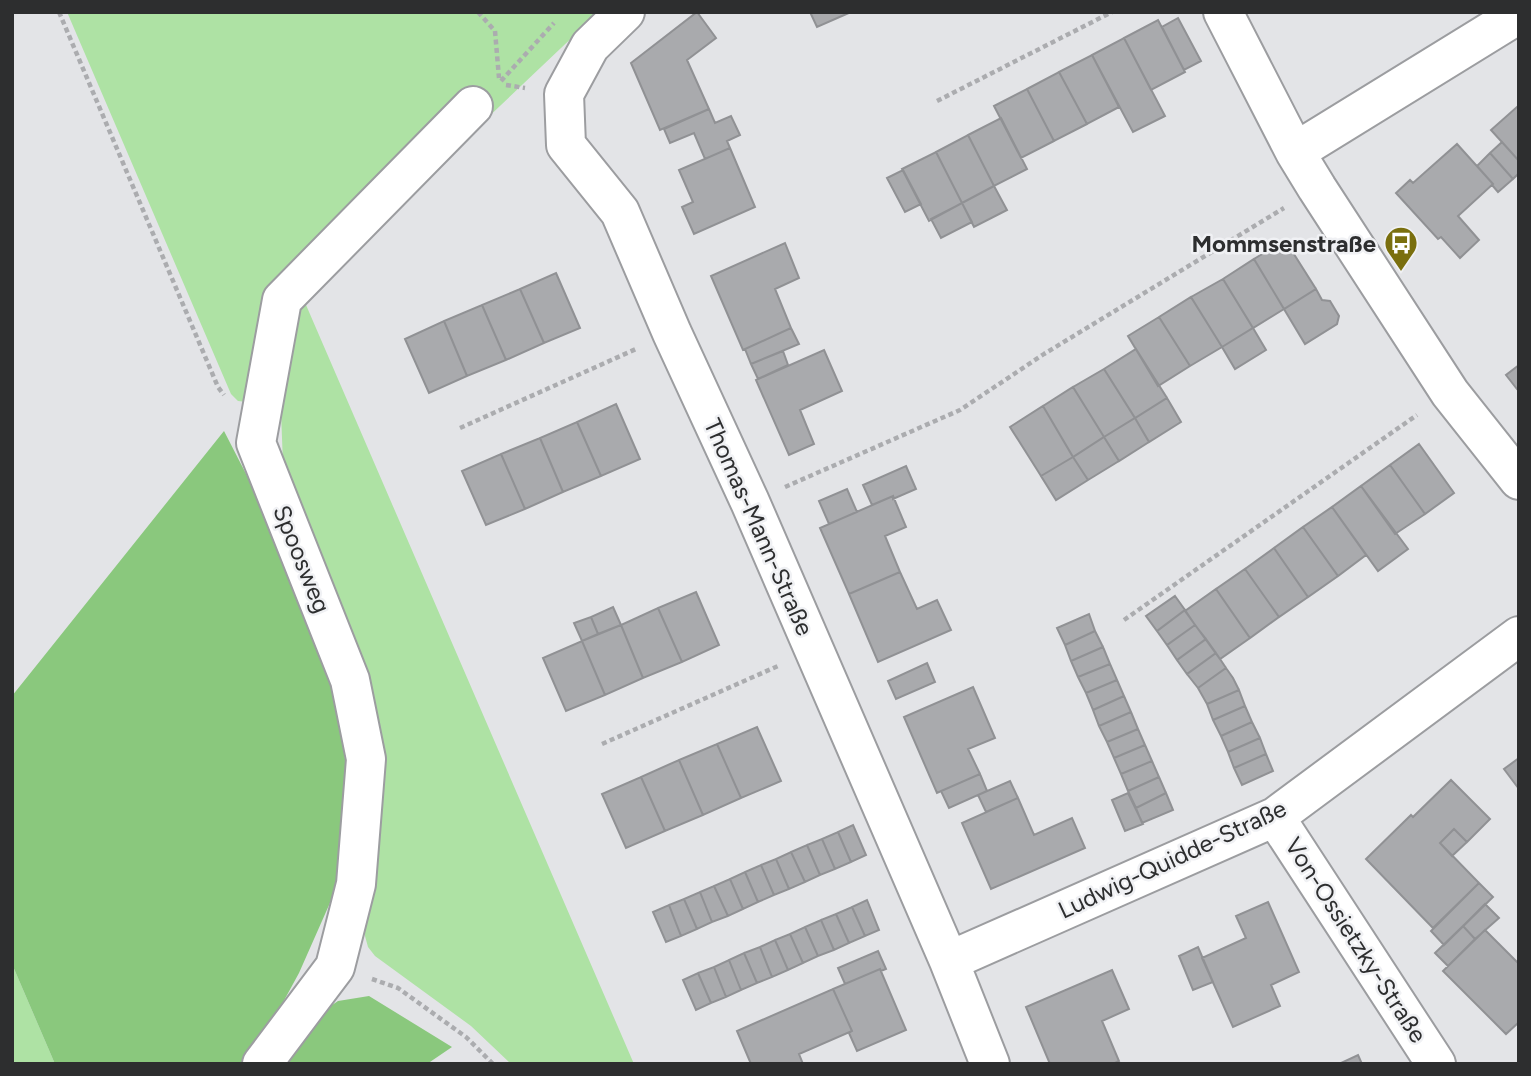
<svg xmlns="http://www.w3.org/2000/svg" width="1531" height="1076" font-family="Figtree,sans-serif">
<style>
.green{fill:#aee2a4}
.forest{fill:#8ac87d}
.building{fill:#a9aaad;stroke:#909194;stroke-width:2}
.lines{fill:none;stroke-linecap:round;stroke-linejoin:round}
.minor-casing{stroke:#9c9da0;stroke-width:42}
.path{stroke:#abacaf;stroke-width:4.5;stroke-dasharray:5 3.5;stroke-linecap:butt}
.minor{stroke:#fff;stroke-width:38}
.labels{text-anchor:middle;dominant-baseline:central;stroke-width:5;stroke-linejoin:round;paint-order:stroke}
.poi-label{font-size:24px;font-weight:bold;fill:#2d2e2f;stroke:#f0f1f4;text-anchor:end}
.street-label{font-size:24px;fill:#2d2e2f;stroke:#f0f1f4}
</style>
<rect width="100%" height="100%" fill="#e3e4e7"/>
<!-- green -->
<path class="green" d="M67,12h532l-117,111 -179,175 331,766h-123l-40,-38 -96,-70 -7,-9 -3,-11v-32l12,-148 -94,-292 -3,-78 23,-88 -56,104 -9,-1 -7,-7z
M12,964l43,100h-43z"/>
<!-- forest -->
<path class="forest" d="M224,431l53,103 60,163 12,93 -12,97 -38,86 -42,77 -14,14h-188l-43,-100v-268z
M369,996l83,51 -25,17h-144l33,-48 22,-15z"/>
<!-- building -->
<path class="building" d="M697,12l19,26 -29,22 22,49 -49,21 -29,-67z
M810,12h41l-34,15z
M1178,18l23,43 -17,9 -22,-43z
M1158,20l27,52 -34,18 -27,-52z
M1124,38l41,78 -32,16 -41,-77z
M1092,55l27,52 -32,17 -28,-52z
M1059,72l28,52 -33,17 -27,-52z
M1027,89l27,52 -33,17 -27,-52z
M1518,106l1,1v54l-28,-31z
M709,109l6,14 16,-7 9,19 -13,6 3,7 -25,11 -11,-26 -24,10 -6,-14z
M1001,118l26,51 -33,17 -26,-51z
M968,135l26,51 -32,17 -26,-51z
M1502,142l17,19v12l-6,6 -23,-26z
M1457,144l36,40 -35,32 21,24 -19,18 -19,-21 -3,2 -42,-46 14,-13 3,3z
M730,148l25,59 -61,27 -12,-27 11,-5 -14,-32z
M936,152l26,51 -33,18 -27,-52z
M1490,153l23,26 -15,13 -6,-7 1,-1 -16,-18z
M903,170l18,34 -16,8 -18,-34z
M994,186l13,24 -33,17 -12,-24z
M962,203l10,19 -31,16 -10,-19z
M1285,240l31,49 -32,20 -30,-50z
M785,243l14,35 -24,11 16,39 -48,22 -32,-74z
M1254,259l30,50 -31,19 -30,-49z
M556,273l24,55 -36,15 -24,-54z
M1223,279l30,49 -31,19 -31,-50z
M520,289l24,54 -38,17 -24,-55z
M1316,289l6,11 8,1 9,15 -2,8 -32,20 -21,-35z
M1191,297l31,50 -32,19 -31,-49z
M482,305l24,55 -39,16 -23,-55z
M1159,317l31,49 -32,20 -30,-50z
M444,321l23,55 -38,17 -24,-54z
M791,328l8,16 -48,20 -6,-15z
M1253,328l13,22 -31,19 -13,-22z
M1136,349l31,49 -32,20 -31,-49z
M824,350l18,41 -42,19 14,34 -25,11 -33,-75z
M783,351l5,14 -30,14 -7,-15z
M1519,365v23l-2,1 -11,-14z
M1104,369l31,49 -31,19 -31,-50z
M1073,387l31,50 -31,20 -30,-51z
M1167,398l14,24 -32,20 -14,-24z
M616,404l24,55 -39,17 -24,-54z
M1043,406l30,51 -32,19 -31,-49z
M1135,418l14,24 -30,19 -15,-24z
M577,422l24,54 -38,16 -23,-54z
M1104,437l15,24 -31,19 -15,-23z
M540,438l23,54 -38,17 -24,-55z
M1419,444l35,49 -29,21 -35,-49z
M501,454l24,55 -39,16 -24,-54z
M1073,457l15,23 -32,20 -15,-24z
M1390,465l35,49 -30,20 -34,-48z
M906,466l10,23 -23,10v-3l-21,9 -9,-20z
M1361,486l47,63 -30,22 -46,-64z
M847,489l10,23 -28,12 -10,-23z
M893,496l13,31 -21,9 15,36 -51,22 -29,-66z
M1332,507l34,48 -28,21 -35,-49z
M1303,527l35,49 -30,21 -34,-49z
M1274,548l34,49 -29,20 -34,-48z
M1245,569l34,48 -29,21 -34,-49z
M900,572l17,37 20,-9 14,30 -73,32 -29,-68z
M1216,589l34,49 -30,21 -35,-48z
M696,592l23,53 -37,17 -24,-54z
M1175,596l10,14 -28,21 -11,-15z
M613,607l8,18 -23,9 -7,-17z
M658,608l24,54 -39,16 -22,-53z
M1185,610l10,15 -28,20 -10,-14z
M1089,614l6,17 -30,14 -8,-17z
M591,617l7,17 -16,7 -8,-18z
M621,625l22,53 -38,17 -23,-54z
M1195,625l11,14 -29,21 -10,-15z
M1095,631l8,16 -32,14 -6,-16z
M1206,639l10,14 -29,21 -10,-14z
M582,641l23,54 -39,16 -23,-53z
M1103,647l7,17 -32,13 -7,-16z
M1216,653l10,15 -28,20 -11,-14z
M927,663l8,19 -39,17 -8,-18z
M1110,664l7,16 -31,13 -8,-16z
M1226,668l7,10 6,12 -32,14 -9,-16z
M1117,680l7,16 -31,14 -7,-17z
M973,687l22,51 -27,11 12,25 -43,19 -33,-76z
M1239,690l6,16 -32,14 -6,-16z
M1124,696l7,16 -32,14 -6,-16z
M1245,706l7,16 -31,14 -8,-16z
M1131,712l7,17 -31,13 -8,-16z
M1252,722l8,16 -32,14 -7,-16z
M757,727l24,54 -40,17 -24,-54z
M1138,729l7,16 -31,13 -7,-16z
M1260,738l6,16 -32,14 -6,-16z
M717,744l24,54 -38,17 -24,-55z
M1145,745l7,16 -31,13 -7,-16z
M1266,754l7,17 -31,14 -8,-17z
M1519,758v31l-15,-20z
M679,760l24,55 -38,16 -24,-54z
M1152,761l7,16 -31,14 -7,-17z
M980,774l7,17 -38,17 -8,-17z
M641,777l24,54 -39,17 -24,-54z
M1159,777l7,16 -30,15 -8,-17z
M1451,780l39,39 -23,23 -13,-13 -14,14 39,40 -46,45 -67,-69 45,-44 2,2z
M1010,781l8,17 -32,14 -8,-17z
M1128,793l15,31 -18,7 -13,-31z
M1166,793l7,17 -31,13 -6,-15z
M1018,798l16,37 38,-17 13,30 -94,41 -29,-66z
M853,825l13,30 -15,7 -13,-30z
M1454,829l13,13 -15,14 -12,-13z
M838,832l13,30 -16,7 -13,-30z
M822,839l13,30 -15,6 -13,-30z
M807,845l13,30 -15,7 -14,-30z
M791,852l14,30 -16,7 -13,-30z
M776,859l13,30 -15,6 -13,-30z
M761,865l13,30 -16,7 -13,-30z
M745,872l13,30 -15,7 -13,-30z
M730,879l13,30 -15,7 -14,-30z
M1479,883l14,14 -49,48 -13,-14z
M714,886l14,30 -16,6 -12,-30z
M700,892l12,30 -15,7 -13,-30z
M684,899l13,30 -16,7 -12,-31z
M867,900l12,30 -14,6 -13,-29z
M1268,902l31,70 -28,13 9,21 -47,21 -31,-69 44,-20 -10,-22z
M1485,904l14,14 -24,21 -12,-13z
M669,905l12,31 -15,6 -13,-30z
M852,907l13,29 -16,7 -13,-29z
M836,914l13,29 -15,7 -13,-30z
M821,920l13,30 -16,6 -13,-29z
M1463,926l12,13 -27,27 -13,-13z
M805,927l13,29 -15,7 -13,-29z
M1485,930l34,34v58l-13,12 -63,-63z
M790,934l13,29 -15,7 -13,-30z
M775,940l13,30 -16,7 -12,-30z
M760,947l12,30 -15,6 -13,-30z
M1198,947l15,35 -20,8 -14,-34z
M878,951l8,18 -5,2 -1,-2 -35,15 -7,-16z
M744,953l13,30 -16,7 -12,-30z
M729,960l12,30 -15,7 -12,-30z
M714,967l12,30 -15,6 -13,-30z
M880,969l26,61 -49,21 -8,-18 3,-2 -19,-42z
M1112,970l17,39 -27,12 17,40 -6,3h-63l-24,-57z
M698,973l13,30 -15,7 -13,-30z
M833,989l19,42 -53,23 4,10h-52l-14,-33z
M1358,1055l4,9h-23z"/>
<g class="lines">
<defs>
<path id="minor" d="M625,12l-35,34 -26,48 2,51 54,67 52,121 78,169 199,459 41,103
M1223,12l72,140 22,36 133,205 69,87
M1295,152l224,-138
M1275,817l161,247
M949,961l326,-144 244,-181
M262,1064l73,-97 21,-83 10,-125 -16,-79 -94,-237 26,-143 191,-194"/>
</defs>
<!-- minor casing -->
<use href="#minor" class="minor-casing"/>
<!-- path -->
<path class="path" d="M59,12l159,375 6,8
M478,12l17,19 4,47
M501,81l53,-58
M506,85l19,3
M937,101l175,-89
M460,428l176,-79
M785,487l175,-77 84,-56 240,-146
M1124,620l293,-205
M602,744l176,-78
M372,979l26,9 68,49 27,27"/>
<!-- minor -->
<use href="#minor" class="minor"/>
</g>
<!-- icons -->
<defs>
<symbol id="bus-pin" viewBox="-11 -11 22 30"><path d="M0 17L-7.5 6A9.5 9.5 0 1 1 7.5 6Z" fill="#7a6f0e" stroke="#f0f1f4"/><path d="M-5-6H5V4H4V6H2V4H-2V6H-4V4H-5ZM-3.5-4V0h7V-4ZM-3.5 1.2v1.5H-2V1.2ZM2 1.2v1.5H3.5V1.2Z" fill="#fff"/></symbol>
</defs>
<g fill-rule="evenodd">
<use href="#bus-pin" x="1382" y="224" width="38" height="52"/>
</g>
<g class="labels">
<!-- poi labels -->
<g class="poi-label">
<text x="1376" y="243">Mommsenstraße</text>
</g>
<!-- street labels -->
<g class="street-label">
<text transform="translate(759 527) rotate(66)">Thomas-Mann-Straße</text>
<text transform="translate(302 559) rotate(68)">Spoosweg</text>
<text transform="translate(1172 859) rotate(-25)">Ludwig-Quidde-Straße</text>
<text transform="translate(1356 940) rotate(57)">Von-Ossietzky-Straße</text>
</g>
</g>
<!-- border -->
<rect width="1531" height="1076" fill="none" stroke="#2d2e2f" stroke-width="28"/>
</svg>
